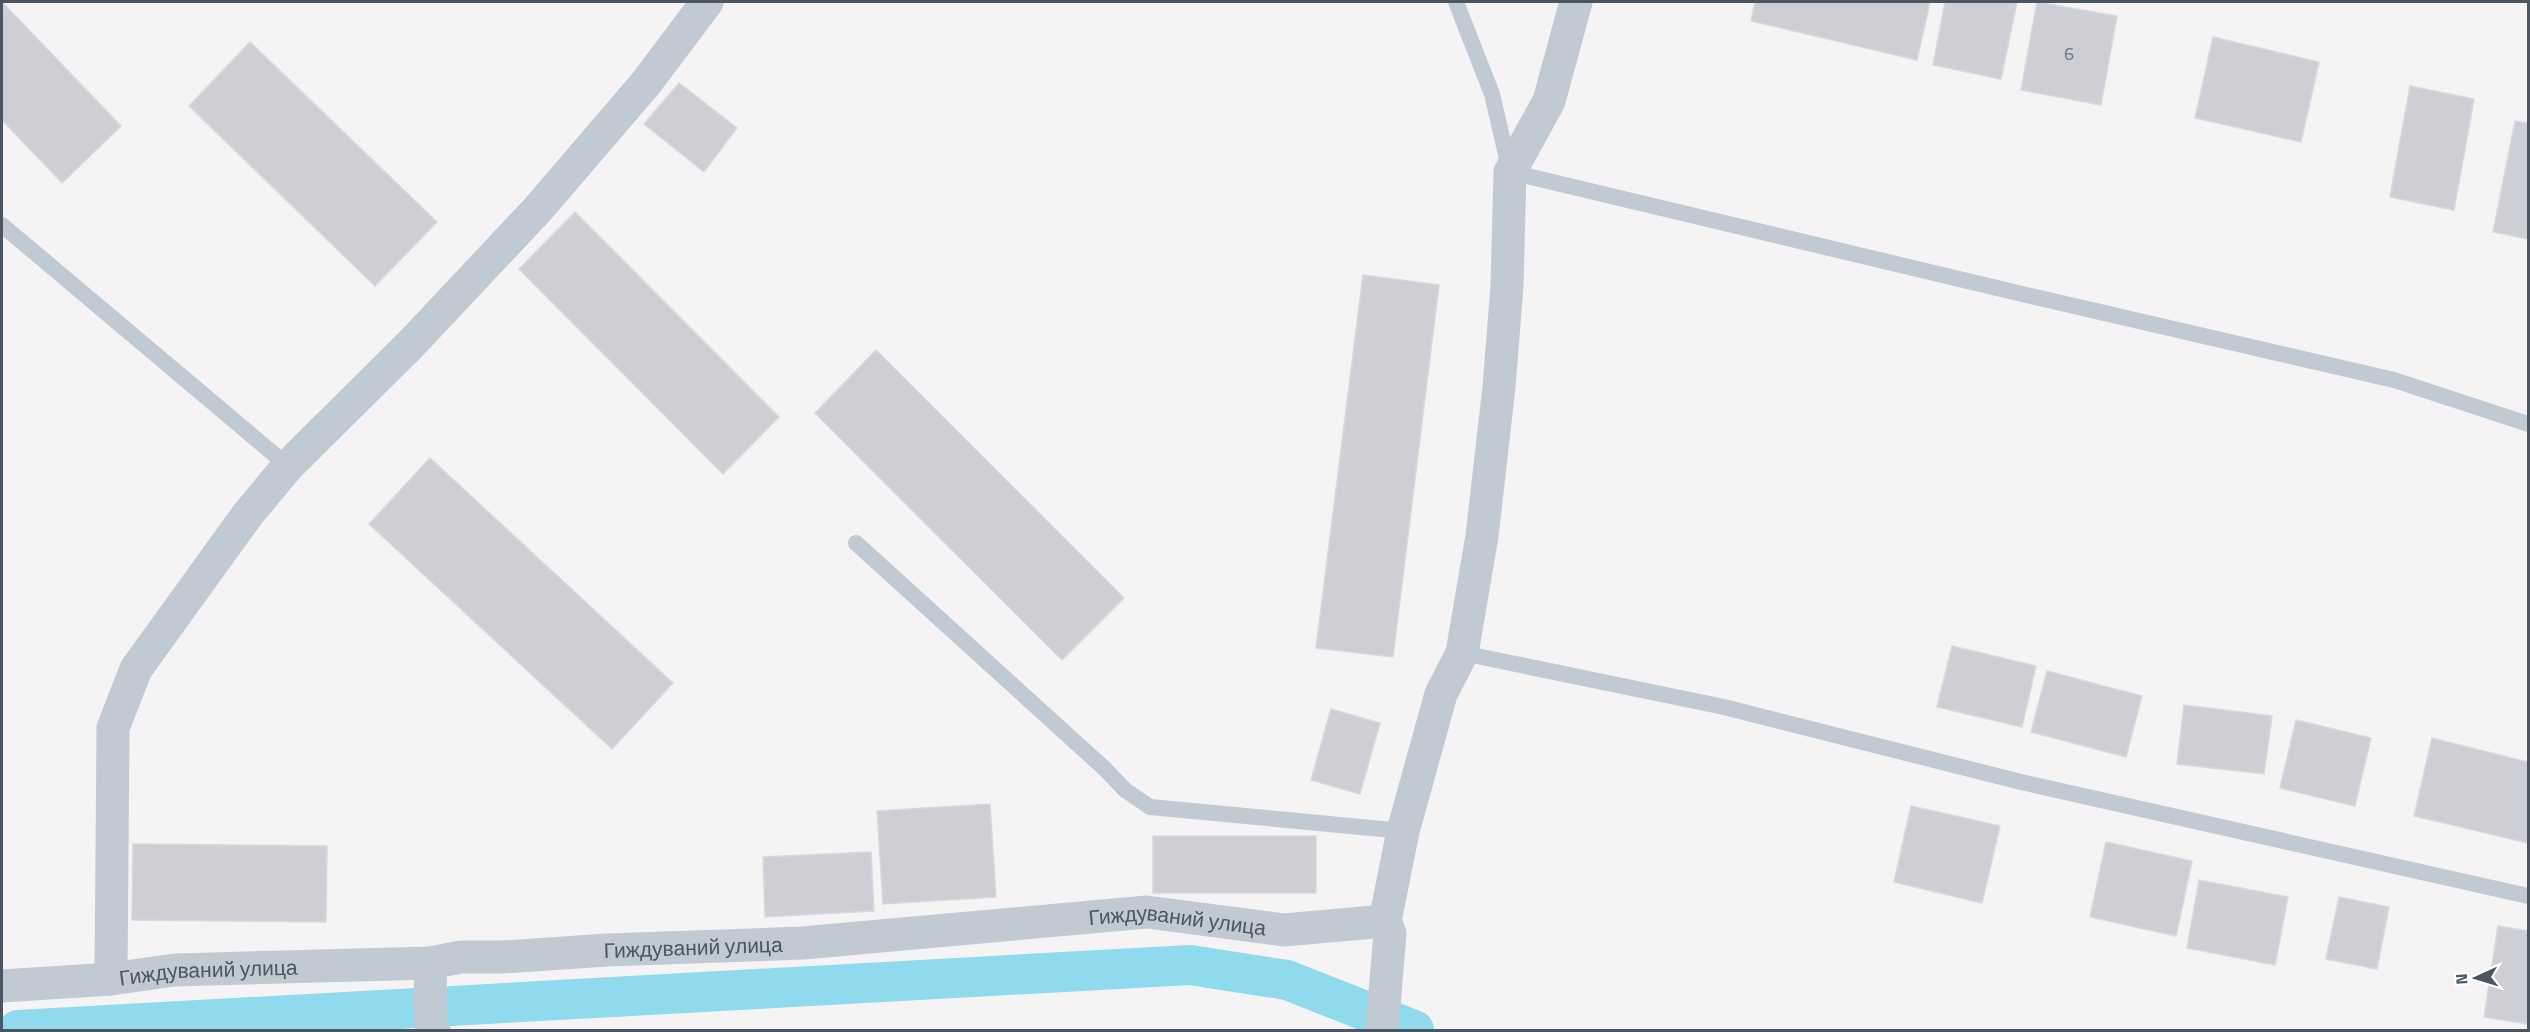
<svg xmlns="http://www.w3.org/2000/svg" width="2530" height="1032" font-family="'Titillium Web',sans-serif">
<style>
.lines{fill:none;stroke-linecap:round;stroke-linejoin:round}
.canal{stroke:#90daee;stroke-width:40}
.building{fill:#cdcfd5;stroke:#d7d9de;stroke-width:1.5}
.lane{stroke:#c1cad2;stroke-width:16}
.street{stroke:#c1cad2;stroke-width:33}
.labels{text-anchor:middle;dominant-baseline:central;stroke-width:5;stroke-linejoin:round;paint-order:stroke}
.number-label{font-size:18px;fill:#6b747e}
.street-label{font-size:21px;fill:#4a5661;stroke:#fff}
</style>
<rect width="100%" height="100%" fill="#f5f3f3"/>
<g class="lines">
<!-- canal -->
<path class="canal" d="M18,1030l1172,-65 97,15 127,50"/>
</g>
<!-- building -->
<path class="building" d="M2,2l119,124 -59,57 -60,-63z
M1755,2h175l-13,58 -166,-39z
M1945,2h72l-16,77 -68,-14z
M2037,2l80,14 -16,89 -80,-15z
M2213,37l106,25 -18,80 -106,-24z
M250,42l187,180 -62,64 -186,-180z
M679,83l58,45 -33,44 -60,-48z
M2410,86l64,13 -20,111 -64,-13z
M2515,121l13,2v116l-35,-7z
M575,212l204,205 -56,57 -204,-205z
M1363,275l76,10 -46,372 -77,-9z
M876,350l248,248 -62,62 -247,-247z
M430,458l243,225 -61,66 -243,-225z
M1952,646l84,20 -14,61 -85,-20z
M2047,671l95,25 -16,61 -95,-25z
M2184,705l88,11 -8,58 -87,-10z
M1331,709l49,14 -20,71 -49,-14z
M2296,720l75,18 -16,68 -75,-18z
M2432,738l96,24v81l-114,-27z
M990,804l6,93 -113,7 -6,-93z
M1911,806l89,20 -18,77 -88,-21z
M1153,836h163v57h-163z
M2106,842l86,19 -16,75 -86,-19z
M133,844l194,2 -1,76 -194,-2z
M871,852l3,59 -109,6 -2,-60z
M2199,880l89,17 -13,68 -88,-17z
M2339,897l50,10 -12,62 -51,-10z
M2498,926l30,5v93l-44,-7z"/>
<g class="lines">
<!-- lane -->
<path class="lane" d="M1456,2l36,92 18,78 508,121 376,87 134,44
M2,225l286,241
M856,543l249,226 20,21 25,17 253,24
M1462,653l262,54 297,75 507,114"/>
<!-- street -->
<g class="street">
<path d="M430,963l1,62 3,5"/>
<path d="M111,979l2,-251 23,-59 112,-155 40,-48 124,-123 126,-134 108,-126 61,-81"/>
<path id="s1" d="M2,986l109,-7 64,-9 255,-7 31,-6h42l104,-7 196,-7 344,-31 137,18 101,-9"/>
<path d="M1382,1030l8,-97 -5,-12 18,-90 38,-137 21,-41 20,-117 17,-149 8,-101 3,-114 39,-71 27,-99"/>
</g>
</g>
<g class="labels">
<!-- number labels -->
<g class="number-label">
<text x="2069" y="53">6</text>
</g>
<!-- street labels -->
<g class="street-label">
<text stroke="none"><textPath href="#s1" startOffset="1179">Гиждуваний улица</textPath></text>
<text stroke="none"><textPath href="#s1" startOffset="693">Гиждуваний улица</textPath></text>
<text stroke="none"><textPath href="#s1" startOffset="207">Гиждуваний улица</textPath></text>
</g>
</g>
<!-- border -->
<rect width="2530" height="1032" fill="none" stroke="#4a5661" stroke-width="6"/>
<!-- north arrow -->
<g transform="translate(2476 978) rotate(266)" stroke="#ffffff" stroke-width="4.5" paint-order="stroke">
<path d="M0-4.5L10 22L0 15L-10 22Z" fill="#4a5661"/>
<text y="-9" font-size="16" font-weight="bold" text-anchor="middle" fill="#4a5661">N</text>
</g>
</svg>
